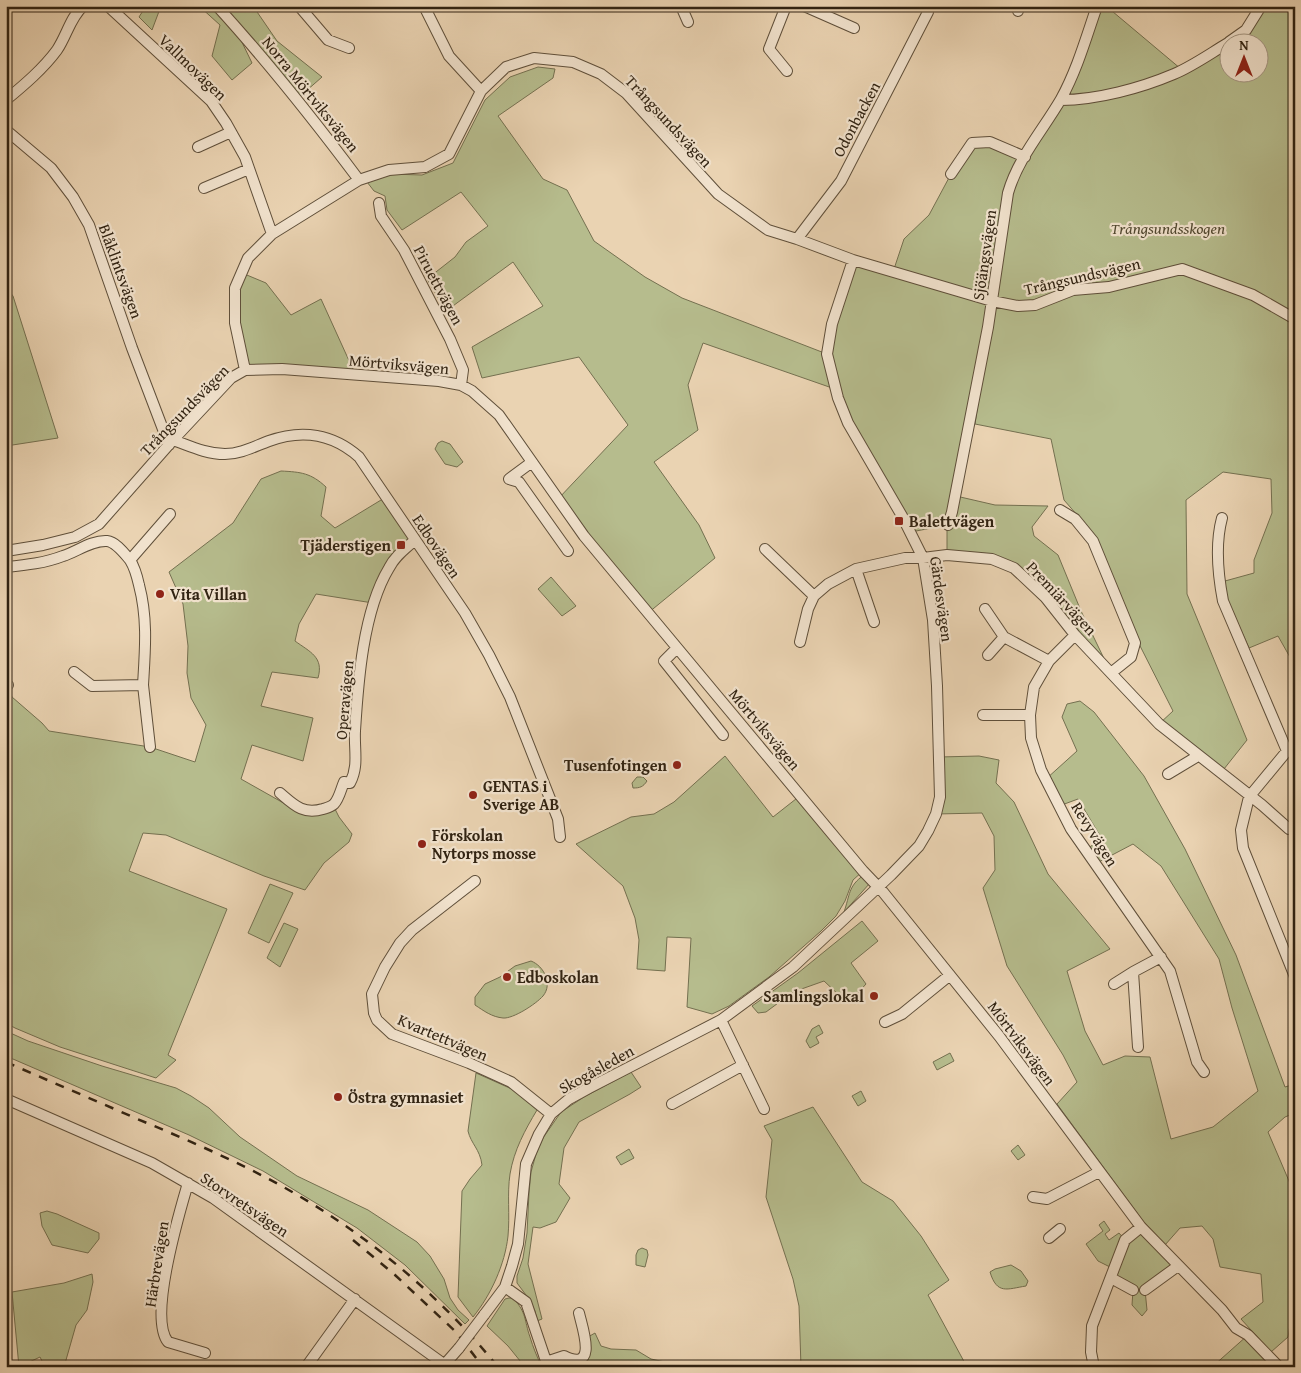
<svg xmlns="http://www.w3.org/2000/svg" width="1301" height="1373" font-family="'Gentium Book Plus',serif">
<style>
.green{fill:#b6bc8d;stroke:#747050}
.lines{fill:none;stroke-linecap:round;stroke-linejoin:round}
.minor-casing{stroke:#5f4f3a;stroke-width:12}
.minor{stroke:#f1e2cd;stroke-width:10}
.rail{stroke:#312312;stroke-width:2.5;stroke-dasharray:9 9;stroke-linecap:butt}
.minor-bridge-casing{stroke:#5f4f3a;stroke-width:12;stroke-linecap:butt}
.minor-bridge{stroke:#f1e2cd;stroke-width:10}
.poi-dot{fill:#8f2418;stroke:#f1e2cd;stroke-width:2}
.labels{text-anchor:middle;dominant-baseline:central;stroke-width:4.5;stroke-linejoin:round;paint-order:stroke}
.street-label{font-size:16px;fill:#312312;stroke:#f1e2cd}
.park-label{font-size:16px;font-style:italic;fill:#524931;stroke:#f1e2cd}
.poi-label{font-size:16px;font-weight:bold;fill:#312312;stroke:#f1e2cd;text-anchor:start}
</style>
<rect width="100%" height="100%" fill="#ead3b2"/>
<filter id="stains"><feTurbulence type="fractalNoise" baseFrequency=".004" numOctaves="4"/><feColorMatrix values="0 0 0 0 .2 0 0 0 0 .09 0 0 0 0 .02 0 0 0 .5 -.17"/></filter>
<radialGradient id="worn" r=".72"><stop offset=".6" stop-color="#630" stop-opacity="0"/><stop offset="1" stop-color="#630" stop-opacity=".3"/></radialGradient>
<!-- green -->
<path class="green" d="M146,6h15l-9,24 -13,-13z
M199,6h13l26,28 14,29 -20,17 -20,-24 8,-31z
M217,6h36l24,35 45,36 -25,22z
M1097,6h9l75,63 47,-26v29h30v-30h-29l32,-36h34v660l-17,-30 -29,12 -22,-49 -2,-18 29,-8v-13l18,-47 -1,-34 -48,-7 -37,28 1,94 60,146 -27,34 -61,-50 14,-13 -38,-75 -44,-105 -27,-31 -13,-61 -76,-15 16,-110 -35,182 39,9 53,1 -16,21 2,9 24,19 23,56 30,62 -97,-105 -67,-13v-30l-36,7 -76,-143 -132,-46 -15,42 10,45 -44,32 45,63 16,33 -67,55 -90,-114 70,-74 -49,-68 -97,21 -10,-31 71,-41 -30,-44 -67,49 -19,-32 28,-22 11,-15 22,-16 -27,-34 -59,38 -15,-20 -2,-14 -11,-5 -7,-9 23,-8 32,1 31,-12 32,-63 25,-23 28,-10 17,2 -2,9 -55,38 45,63 24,11 27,51 51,36 37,21 145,56 26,-94 40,12 11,-33 25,-24 22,-41 21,-31 18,-1 35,15 36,-57z
M242,273l24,10 25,32 30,-16 35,77 -111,-6 -10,-47z
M6,287l7,9 45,142 -52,8z
M442,441l8,3 13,18 -6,5 -12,-3 -10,-15 3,-6z
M281,471c20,1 30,2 45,16l-5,29 14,12 51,-31 29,43 -17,15 -25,48 -57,-9 -17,30 -4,17c15,11 29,16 23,37l-46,-6 -11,34 52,12 -10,43 -51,-16 -11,34 62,35 31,-7 5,10 13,17 -3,8 -25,21 -19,27 -41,-14 -98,-41 -23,-2 -14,38 98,38 -59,146 8,5 -20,18 -96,-31 -45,-19 -9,-5v-338h2l4,12 30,26 7,8 101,16 45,15 11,-37 -15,-27 -4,-25 1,-27 -5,-42 -14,-32 64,-49 28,-44z
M551,577l25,29 -14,10 -24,-27z
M1080,701l14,11 50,64 41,73 51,106 49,132 10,-3v29l-10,4 -17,15 27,63v118h-3l-4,24 -17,15 -30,-33 22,-17 -2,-28 -41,-7 -7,-28 -11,-13 -22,2 -15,17 -22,-24 -86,-117 20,-22 -14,-27 -56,-89 -24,-78 12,-18 -1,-34 -12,-23 -46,1 3,-57 40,-1 20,4 -3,23 18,19 34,72 62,75 -43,22 18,60 18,34 22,-9 25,1 21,82 42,-12 45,-36 -26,-83 -13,-49 -58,-93 -28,-22 -38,20 -10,-14 17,-11 -24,-40 -19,7 -13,-27 31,-28 -15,-34 5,-13z
M725,756l48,61 28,-22 62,76 -10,9 -8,21 -9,15 -15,15 -52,46 -40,29 -17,8 -25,-7 4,-69 -24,-1 -2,34 -28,-2 2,-29 -4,-22 -12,-32 -47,-42 55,-27 23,-3 20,-12z
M637,777h6l4,4c-4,6 -7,7 -14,7l-1,-5z
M864,875l6,8 -26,29c6,-17 4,-26 20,-37z
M270,884l23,9 -24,50 -21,-10z
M862,921l16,20 -27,22 15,21 -10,11 -15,2 -17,-16 -31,11 -27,20 -8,1 -6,-7 46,-33z
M284,923l14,6 -18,38 -13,-9z
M531,961c13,5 22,23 12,35 -7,8 -30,23 -40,22 -11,-1 -19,-7 -28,-13v-8l10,-13 15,-7 15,-11z
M819,1025l4,8 -7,4 3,6 -9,5 -4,-7 6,-12z
M6,1031l22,10 74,25 74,22 15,8 18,12 31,29 57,39 71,34 49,32 13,14 14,23 6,19 8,12 11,10 -4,4 -60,-59 -48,-37 -94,-57 -74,-36 -183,-79z
M950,1053l4,8 -17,9 -4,-8z
M631,1072l10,15 -11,7 -51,28 -15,26 -5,36 11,14 -14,24 -16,6 -7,-1 -5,37 14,55 -5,2 -2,-10 -6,-12 -12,-16v-7l6,-18 4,-25 2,-40 2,-21 5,-18 7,-16 18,-26 23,-15z
M476,1073l38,17 23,20c-12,20 -23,40 -27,64 -3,20 0,41 -2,62 -3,28 -17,59 -35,81l-15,-20 4,-106 8,-12 12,-14c-2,-16 -11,-21 -14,-34z
M861,1091l5,10 -8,5 -6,-10z
M813,1107l49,75 31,19 28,35 28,44 -21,15 39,72h-166l-2,-61 -6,-27 -27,-82 6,-57 -8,-14z
M1018,1145l7,10 -7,5 -7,-9z
M629,1149l5,9 -13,7 -5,-8z
M47,1211l10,3 42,19v6l-11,14 -36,-8 -10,-19 -2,-13z
M1104,1221l6,9 -5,4 4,6 10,-7 6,7 16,-13 37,39 -33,24 2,20 -5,6 -10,-11 1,-15 -22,-12 3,-9 -16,-8 -12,-17 17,-13 -4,-6z
M642,1248l5,2 1,5 -3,12 -9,-2v-10l2,-5z
M1011,1265l10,6 7,10 -2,5c-19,3 -29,9 -36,-14l5,-3z
M92,1274l1,8 -6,28 -11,15 -12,42h-19l-5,-10 -21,10 -7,-75 52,-9z
M509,1298h4c14,15 11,22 17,39 3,10 7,20 12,30h-17l-17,-21 -21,-20 18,-27z
M595,1333l6,13 10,3 25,1 15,9 14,3 -7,5h-81c15,-3 15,-19 11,-30z
M1248,1335l31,32h-67z"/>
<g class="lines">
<defs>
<path id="minor" d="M108,6l103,95 15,22 19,34 27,77
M217,6c51,56 97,114 142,174
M299,6l29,34 21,8
M424,6l25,50 32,35
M681,6l7,16
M786,6l-17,43 18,22
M804,6l50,22
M1018,11v-5
M1229,42l17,-12 15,-24
M6,100c18,-15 37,-31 51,-50 10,-15 13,-32 26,-44
M1061,100c36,0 80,-12 113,-26 19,-8 37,-21 54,-31
M6,130l45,38 22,29 16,28 43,123 37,97
M198,147l33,-15
M951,174l21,-31 18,-1 35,15
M204,188l45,-19
M379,203l2,13 23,34 46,89 13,31 -2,15
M797,239l44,-58 87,-169v-6
M245,370l-10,-47v-35l13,-30 24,-24 87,-54 30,-10 36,-3 24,-13 32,-63 25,-24 28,-9 39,4 28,12 25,19 92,101 50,36 29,9 56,21 139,41 26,5 17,-1 38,-15 36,-3 73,-18 71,26 42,24
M173,440c17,6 33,14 52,14 16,0 30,-8 44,-13 33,-12 64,-7 90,16l106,156 24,42 21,42 48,122 2,18
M532,462l-23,17 10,3 49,69
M1060,510l15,9 18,22 42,102 -4,14 -20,16
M1222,518c-7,26 -4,57 1,83l64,150 -38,46 -8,33 2,18 52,129
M948,525l4,-13 36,-185 20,-134c10,-35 35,-63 53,-94 16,-29 25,-61 36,-93
M765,549l49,47
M6,551l37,-6 32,-8 24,-13 74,-84 58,-62 14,-8 37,-1 157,12 22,4 11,6 27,24 85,121 279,335 20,21 116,144 142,191 81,83 14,18 12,7 31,32
M6,567c20,-2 39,-4 57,-11 13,-4 29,-16 44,-15 9,1 17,12 23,19l40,-46
M856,569l18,53
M985,609l19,28 45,24
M1075,635l-26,26 -15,26 -4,28 1,23 10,32 30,59 99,142 27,91 7,10
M800,642l8,-33 6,-13 14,-12 28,-15 49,-11h18l24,-3 45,4 22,9 31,29 30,38 84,89 103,81 27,24
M677,648l-13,13 59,74
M988,655l16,-18
M74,672l18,14 51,-1c2,-34 5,-66 -4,-100 -2,-9 -4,-17 -9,-25
M6,685h2
M143,685l7,62
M983,715h47
M1168,774l30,-18
M280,793c14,12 23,22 43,16 3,-1 8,-2 11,-5 5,-5 7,-15 10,-22l6,1c9,-17 4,-33 5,-52 3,-49 8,-120 34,-163 6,-12 16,-19 26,-28
M475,881l-63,49 -12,13 -15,24 -13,27 2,19 3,7 15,14 77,29 42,19 40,32
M1114,984l19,-12
M721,1020l43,89
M885,1022l17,-8 48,-39
M1138,1047l-5,-75 28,-15
M6,1099l146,64 61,35 235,169
M672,1104l71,-39
M188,1183c-9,31 -40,134 -20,159l37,11
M1033,1197l14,2 52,-27
M1049,1238l11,-9
M1111,1278l22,12
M505,1287l21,15 22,65
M1145,1290l33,-24
M484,1315l21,-28 7,-21 6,-22 8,-80 13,-30 12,-20 18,-15 20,-11 132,-68 72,-53 98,-92 28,-29 9,-15 8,-17 4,-17 -3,-111 -4,-66 -10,-62 -21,-42 -54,-93 -10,-25 -11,-44 5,-30 21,-64
M546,1362l18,-6c35,17 18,-29 15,-43
M445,1364l14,-16
M306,1367l49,-68
M1094,1367l-3,-15 1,-26 33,-86 16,-13"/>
</defs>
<!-- minor casing -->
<use href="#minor" class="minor-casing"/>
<!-- minor -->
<use href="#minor" class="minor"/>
<!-- rail -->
<path class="rail" d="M6,1062c43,19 86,37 129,56 48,20 97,41 143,66 84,46 160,109 220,183
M353,1240l42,35 61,57 27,35"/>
<defs>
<path id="minor-bridge" d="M459,1348l25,-33"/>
</defs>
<!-- minor-bridge casing -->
<use href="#minor-bridge" class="minor-bridge-casing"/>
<!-- minor-bridge -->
<use href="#minor-bridge" class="minor-bridge"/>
</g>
<!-- markers -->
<g class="poi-dot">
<rect x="894" y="516" width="10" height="10" rx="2.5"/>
<rect x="396" y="540" width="10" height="10" rx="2.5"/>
<circle cx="160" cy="594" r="5"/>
<circle cx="677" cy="765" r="5"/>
<circle cx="473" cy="795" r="5"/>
<circle cx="422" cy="844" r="5"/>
<circle cx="507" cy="977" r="5"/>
<circle cx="874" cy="996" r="5"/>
<circle cx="338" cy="1097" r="5"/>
</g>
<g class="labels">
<!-- street labels -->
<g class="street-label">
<text transform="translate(193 67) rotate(44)">Vallmovägen</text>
<text transform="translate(311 94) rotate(51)">Norra Mörtviksvägen</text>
<text transform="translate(856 119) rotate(-62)">Odonbacken</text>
<text transform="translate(669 121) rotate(47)">Trångsundsvägen</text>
<text transform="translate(984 255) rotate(-82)">Sjöängsvägen</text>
<text transform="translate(121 271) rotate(70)">Blåklintsvägen</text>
<text transform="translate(1082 276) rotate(-13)">Trångsundsvägen</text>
<text transform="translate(439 285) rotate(62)">Piruettvägen</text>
<text transform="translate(399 364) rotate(5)">Mörtviksvägen</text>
<text transform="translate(184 410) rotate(-46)">Trångsundsvägen</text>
<text transform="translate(437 546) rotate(56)">Edbovägen</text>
<text transform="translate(1062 598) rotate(47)">Premiärvägen</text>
<text transform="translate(942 599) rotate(82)">Gärdesvägen</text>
<text transform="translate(344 700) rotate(-85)">Operavägen</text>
<text transform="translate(765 729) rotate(50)">Mörtviksvägen</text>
<text transform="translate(1095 834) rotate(58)">Revyvägen</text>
<text transform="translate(443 1037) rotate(23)">Kvartettvägen</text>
<text transform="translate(1022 1043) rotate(53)">Mörtviksvägen</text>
<text transform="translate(596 1069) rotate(-29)">Skogåsleden</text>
<text transform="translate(245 1204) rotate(34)">Storvretsvägen</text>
<text transform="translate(156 1264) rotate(-81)">Härbrevägen</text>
</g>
<!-- park labels -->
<g class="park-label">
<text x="1168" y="228">Trångsundsskogen</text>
</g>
<!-- poi labels -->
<g class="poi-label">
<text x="909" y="521">Balettvägen</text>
<text x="391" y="545" text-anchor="end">Tjäderstigen</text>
<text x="170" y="594">Vita Villan</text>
<text x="667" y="765" text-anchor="end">Tusenfotingen</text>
<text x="483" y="786">GENTAS i<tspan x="483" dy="18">Sverige AB</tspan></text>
<text x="432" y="835">Förskolan<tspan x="432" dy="18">Nytorps mosse</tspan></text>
<text x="517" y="977">Edboskolan</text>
<text x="864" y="996" text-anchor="end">Samlingslokal</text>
<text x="348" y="1097">Östra gymnasiet</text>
</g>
</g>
<!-- margin -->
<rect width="1301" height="1373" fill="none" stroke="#ead3b2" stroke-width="25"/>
<rect x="8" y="8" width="1286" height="1358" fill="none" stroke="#312312" stroke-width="2.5"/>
<rect x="12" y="12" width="1276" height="1348" fill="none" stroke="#312312"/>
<!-- north arrow -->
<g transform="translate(1244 58)"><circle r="24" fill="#f1e2cd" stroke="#a49682"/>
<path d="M0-4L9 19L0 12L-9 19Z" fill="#8f2418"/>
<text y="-8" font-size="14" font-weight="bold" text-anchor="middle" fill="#312312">N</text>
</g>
<rect width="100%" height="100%" filter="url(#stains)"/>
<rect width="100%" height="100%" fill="url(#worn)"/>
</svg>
